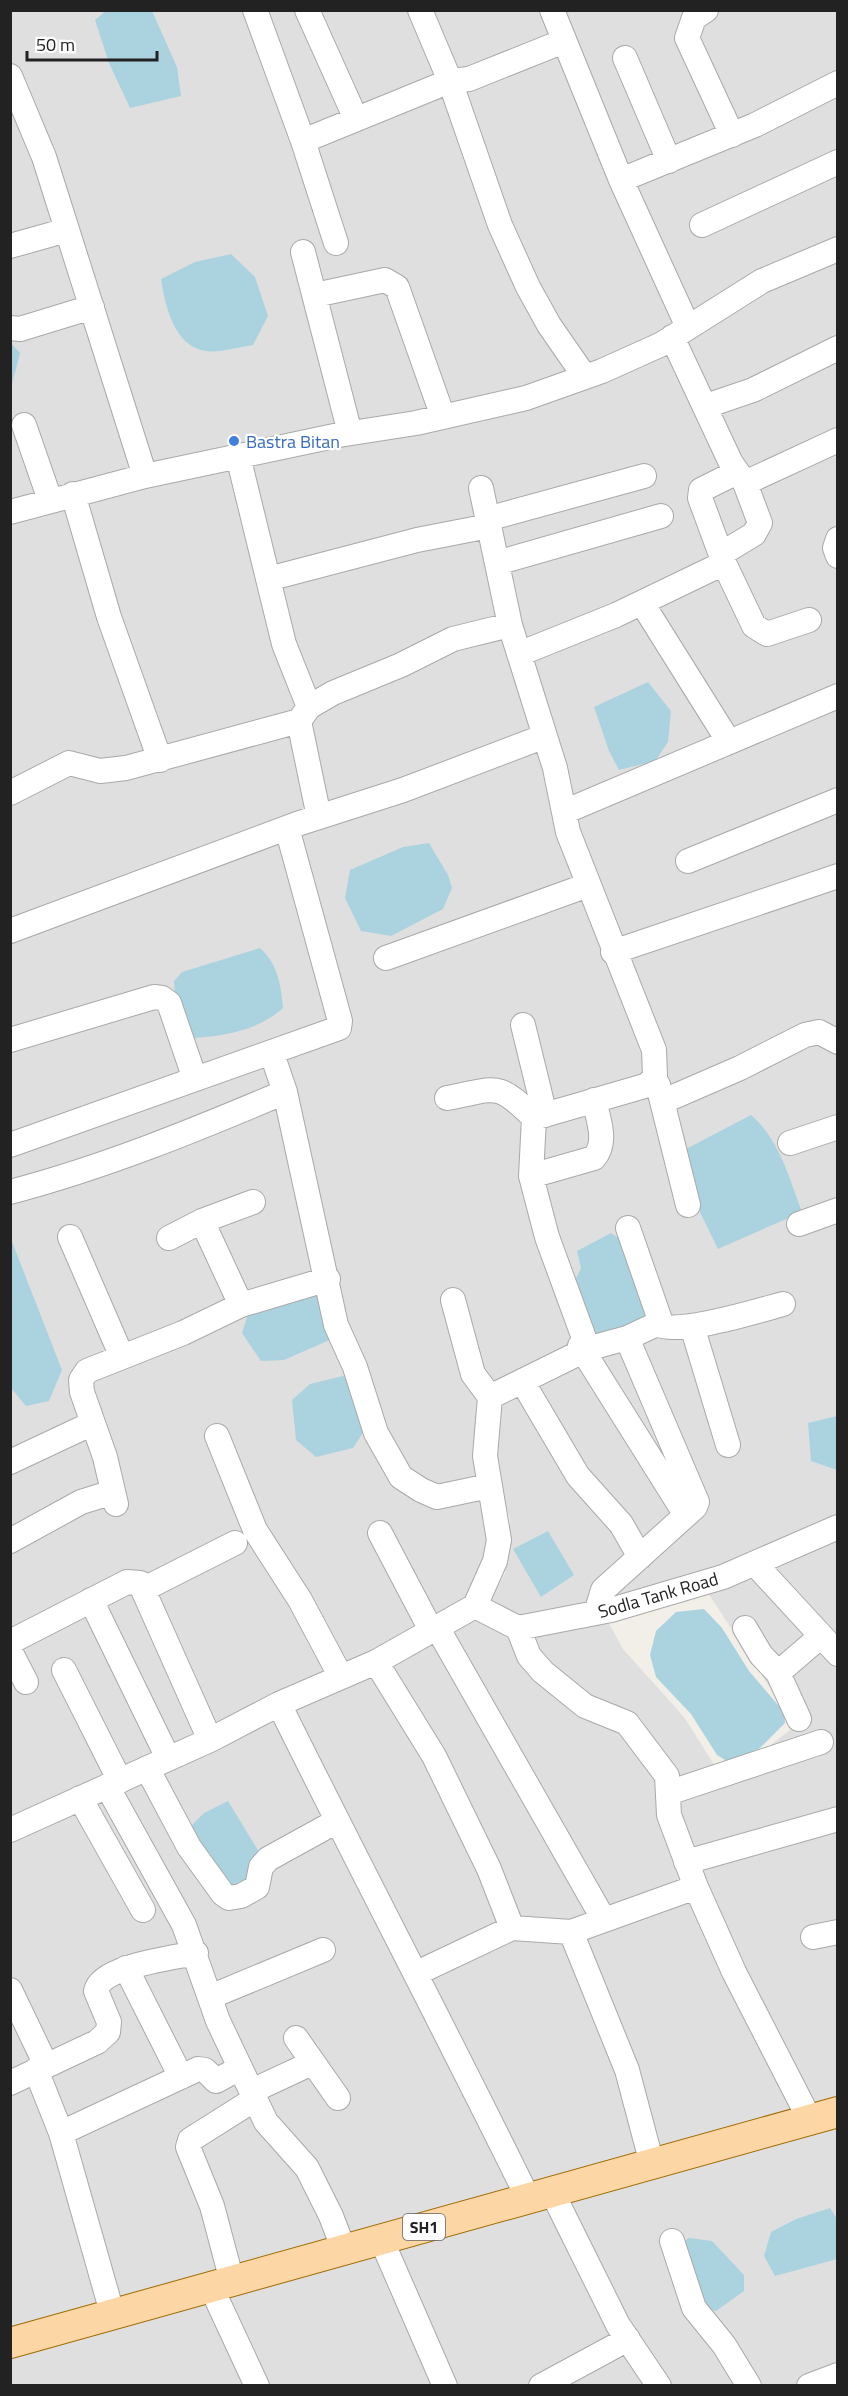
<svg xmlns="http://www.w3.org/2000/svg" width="848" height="2396" font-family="'Titillium Web',sans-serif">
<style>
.residential{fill:#e0dfdf}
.water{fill:#aad3df}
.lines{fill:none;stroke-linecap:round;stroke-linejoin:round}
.minor-casing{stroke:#a9a9a9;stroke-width:26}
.major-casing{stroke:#a06b00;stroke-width:32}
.minor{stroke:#fff;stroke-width:24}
.major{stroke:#fcd6a4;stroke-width:30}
.shop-dot{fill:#3f7fe0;stroke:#fff;stroke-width:2}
.labels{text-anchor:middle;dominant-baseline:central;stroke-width:4.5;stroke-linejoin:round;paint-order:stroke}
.shield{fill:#fff;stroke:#646464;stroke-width:1.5}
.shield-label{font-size:16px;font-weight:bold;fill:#222}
.shop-label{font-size:18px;fill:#366cbe;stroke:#fff;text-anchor:start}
.street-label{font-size:18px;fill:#222;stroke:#fff}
</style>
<rect width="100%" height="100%" fill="#f2efe9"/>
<!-- residential -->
<path class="residential" d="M10,11h827v229l-176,95 -97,42 -182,44 -231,47 -140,-409z
M10,86l126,384 -126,35z
M837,255v614l-219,75 -41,-113 -60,-213 -203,79 -23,-57 -42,-180 276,-54 240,-119z
M232,462l70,245 157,-61 48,-12 143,433 -9,12 -118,37 52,226 -82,43 1,151 -24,63 -96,54 -363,169v-1304z
M837,883v631l-80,39 -77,31 -161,35 -30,-15 16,-31 5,-55 -18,-51 8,-68 92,-60 -49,-154v-64l111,-33 -30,-130z
M837,1532v575l-21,5 -34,-61 -108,-235 -2,-45 -85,-71 -52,-47 -6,-22 77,-13 17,31 61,68 31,49 44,-12 36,-28 -87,-133z
M479,1617l32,18 112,92 38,49 145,342 -274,72 -243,-484z
M280,1713l241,481 -510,141v-494z
M837,2125v260h-168l-49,-67 -54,-122z
M551,2198l100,188h-640v-37z"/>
<!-- water -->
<path class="water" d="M107,10l45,1 25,56 4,29 -51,12 -21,-45 -14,-43z
M231,254l24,23 13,39 -15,29c-14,2 -33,8 -47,6 -32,-4 -41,-46 -45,-72l34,-17z
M10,342l10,11 -9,35h-1z
M648,682l23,29 -3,31 -13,19 -36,9 -10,-19 -15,-44z
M429,843l19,32 4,13 -9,21 -52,27 -30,-5 -16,-33 5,-28 53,-23z
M260,948c18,16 21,37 23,60 -24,22 -58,28 -91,30l-17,-44 -1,-13 8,-9z
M751,1115c28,24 38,62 51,97l-84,37 -23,-47 -9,-53z
M611,1233l15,10 22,72 -51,28 -22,-62 6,-13 -4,-17z
M11,1239l51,131 -13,31 -23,5 -15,-18z
M328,1290l13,45 -57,25 -23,1 -19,-28 6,-19z
M347,1375l21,50 -15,23 -37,9 -20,-17 -4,-40 18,-16z
M837,1416h1l-1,54 -26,-9 -3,-38z
M548,1531l26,44 -33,22 -28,-48z
M704,1609l18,19 27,43 35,41 1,11 -25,25 -30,15 -13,-8 -26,-41 -35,-37 -6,-22 6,-24 20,-19z
M228,1801l34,56 -22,45 -53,-72 17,-17z
M830,2208l7,11v40l-62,17 -11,-20 7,-24 25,-13z
M689,2238l23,3 32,34v16l-28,20 -13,-3 -24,-64z"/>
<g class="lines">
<defs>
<path id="minor" d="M255,10l48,131 33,102
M307,10l49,109
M420,10l30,71 50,144 28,62 21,38 36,52
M552,10l69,170 67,147
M706,10l-12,8 -7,20 45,97
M625,58l44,103
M10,76l34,81 101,319
M303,141l147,-60 19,-2 95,-38
M621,180l134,-55 83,-42
M702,225l136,-63
M10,246l57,-16
M303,252l47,181
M315,295l70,-15 12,7 46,130
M10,328l10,1 72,-22
M672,337l59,126 14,20 15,40 -6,11 -33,20
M706,406l47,-16 85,-42
M24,425l26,75
M238,456l46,188 25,63 24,-14 68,-28 52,-26 57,-14
M737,472l-36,18 -1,8 24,65 30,63 13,8 42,-14
M745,483l93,-43
M73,494l36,123 51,143
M10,512l135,-36 194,-41 77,-12 110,-25 76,-27 60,-27 100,-63 76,-32
M487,519l157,-43
M838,539l-3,9 3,8
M497,563l164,-47
M268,579l149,-39 72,-14
M642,603l87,139
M519,654l97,-39 108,-52
M299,721l20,96
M10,793l59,-30 31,8 26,-3 173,-47 10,-14
M564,812l274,-116
M688,861l150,-61
M10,931l287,-107 106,-34 142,-54
M613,952l225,-76
M386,958l202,-73
M523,1025l22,90
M10,1040l144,-43 8,1 7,5 26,76
M272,1054l13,38 51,233 19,42 21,66 25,44 20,13 16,7 52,-11
M658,1085l30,120
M447,1098c50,-9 49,-18 87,20
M664,1101l76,-33 65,-33 14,-3 19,10
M790,1143l48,-16
M10,1145l329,-117 1,-7 -53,-193
M531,1176l63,-18c14,-16 4,-39 0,-58
M10,1192c95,-25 185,-62 275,-100
M202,1221l39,84
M799,1224l39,-14
M70,1237l52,120
M169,1238l33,-17 51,-19
M453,1300l20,74 17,23
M657,1324c21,12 100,-13 126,-20
M692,1326l36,119
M580,1346l106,169
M583,1350l44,-12 30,-14 2,-7 -31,-89
M522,1381l56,95 43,48 19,33
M217,1436l38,94 45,70 41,77
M10,1462l83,-39
M116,1504l-11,-47 -23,-65 -1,-12 6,-9 96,-38 58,-28 87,-26
M380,1533l52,99
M10,1541l71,-39 32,-10
M755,1564l83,90
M144,1589l91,-46
M91,1600l77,158
M475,1606l43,22 93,-18 112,-33 115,-50
M596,1613l7,-23 92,-83 2,-5 -70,-164
M518,1628l11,28 14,16 42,34 42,17 40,53 2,39 27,72 38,85 76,148
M745,1628l16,27 17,18 21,46
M438,1629l166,291
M10,1642l117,-60 13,1 70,157
M10,1651l16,31
M376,1662l58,94 55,113 23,59
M64,1670l56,111
M778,1673l43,-37
M279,1704c82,166 168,329 249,494
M147,1768l42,79 34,47 6,4 12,-2 16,-9 4,-20 7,-8 69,-38
M107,1786l77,139 34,96 48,101 41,46 24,48 13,34
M668,1793l153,-51
M80,1798l63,112
M10,1830l200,-90 69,-36 97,-42 99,-56 20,-45 4,-21 -14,-84 5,-59 87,-43 7,-16 -37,-101 -16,-61 3,-58 114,-33 7,-9 -1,-26 -86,-218 -13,-64 -45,-143 -29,-137
M686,1862l152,-43
M571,1932l56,138 25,94
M813,1937l25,-5
M126,1968l55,109
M417,1973l95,-45 59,4 125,-45
M10,1990l36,75
M210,1997l113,-47
M296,2038l42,60
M36,2070l25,63 52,183
M10,2083l87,-41 11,-10 1,-10 -13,-31c5,-25 77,-33 100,-38
M252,2091l60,-28
M61,2133l137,-64 7,1 11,11 24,-13
M552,2192l66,133 41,61
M381,2239l64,147
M672,2241l22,67 30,37 25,41
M232,2281l-20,-75 -24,-59 2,-7 65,-41
M211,2287l46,99
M541,2386l87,-47
M809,2386l29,-11"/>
<path id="major" d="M10,2343l828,-231"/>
</defs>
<!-- minor casing -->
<use href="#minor" class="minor-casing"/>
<!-- major casing -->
<use href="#major" class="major-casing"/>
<!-- minor -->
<use href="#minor" class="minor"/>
<!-- major -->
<use href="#major" class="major"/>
</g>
<!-- markers -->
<circle class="shop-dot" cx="234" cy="441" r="6"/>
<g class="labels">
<!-- shield labels -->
<rect class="shield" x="403" y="2214" width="42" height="26" rx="4.5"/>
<g class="shield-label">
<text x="424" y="2227">SH1</text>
</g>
<!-- shop labels -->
<g class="shop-label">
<text x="246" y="441">Bastra Bitan</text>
</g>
<!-- street labels -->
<g class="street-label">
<text transform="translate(658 1595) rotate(-16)">Sodla Tank Road</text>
</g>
</g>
<!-- border -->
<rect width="848" height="2396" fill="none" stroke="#222222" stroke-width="24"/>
<!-- scale -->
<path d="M27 51v9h130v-9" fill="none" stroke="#222222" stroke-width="3"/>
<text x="36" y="51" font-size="18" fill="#222222" stroke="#ffffff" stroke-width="4.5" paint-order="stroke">50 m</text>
</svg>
